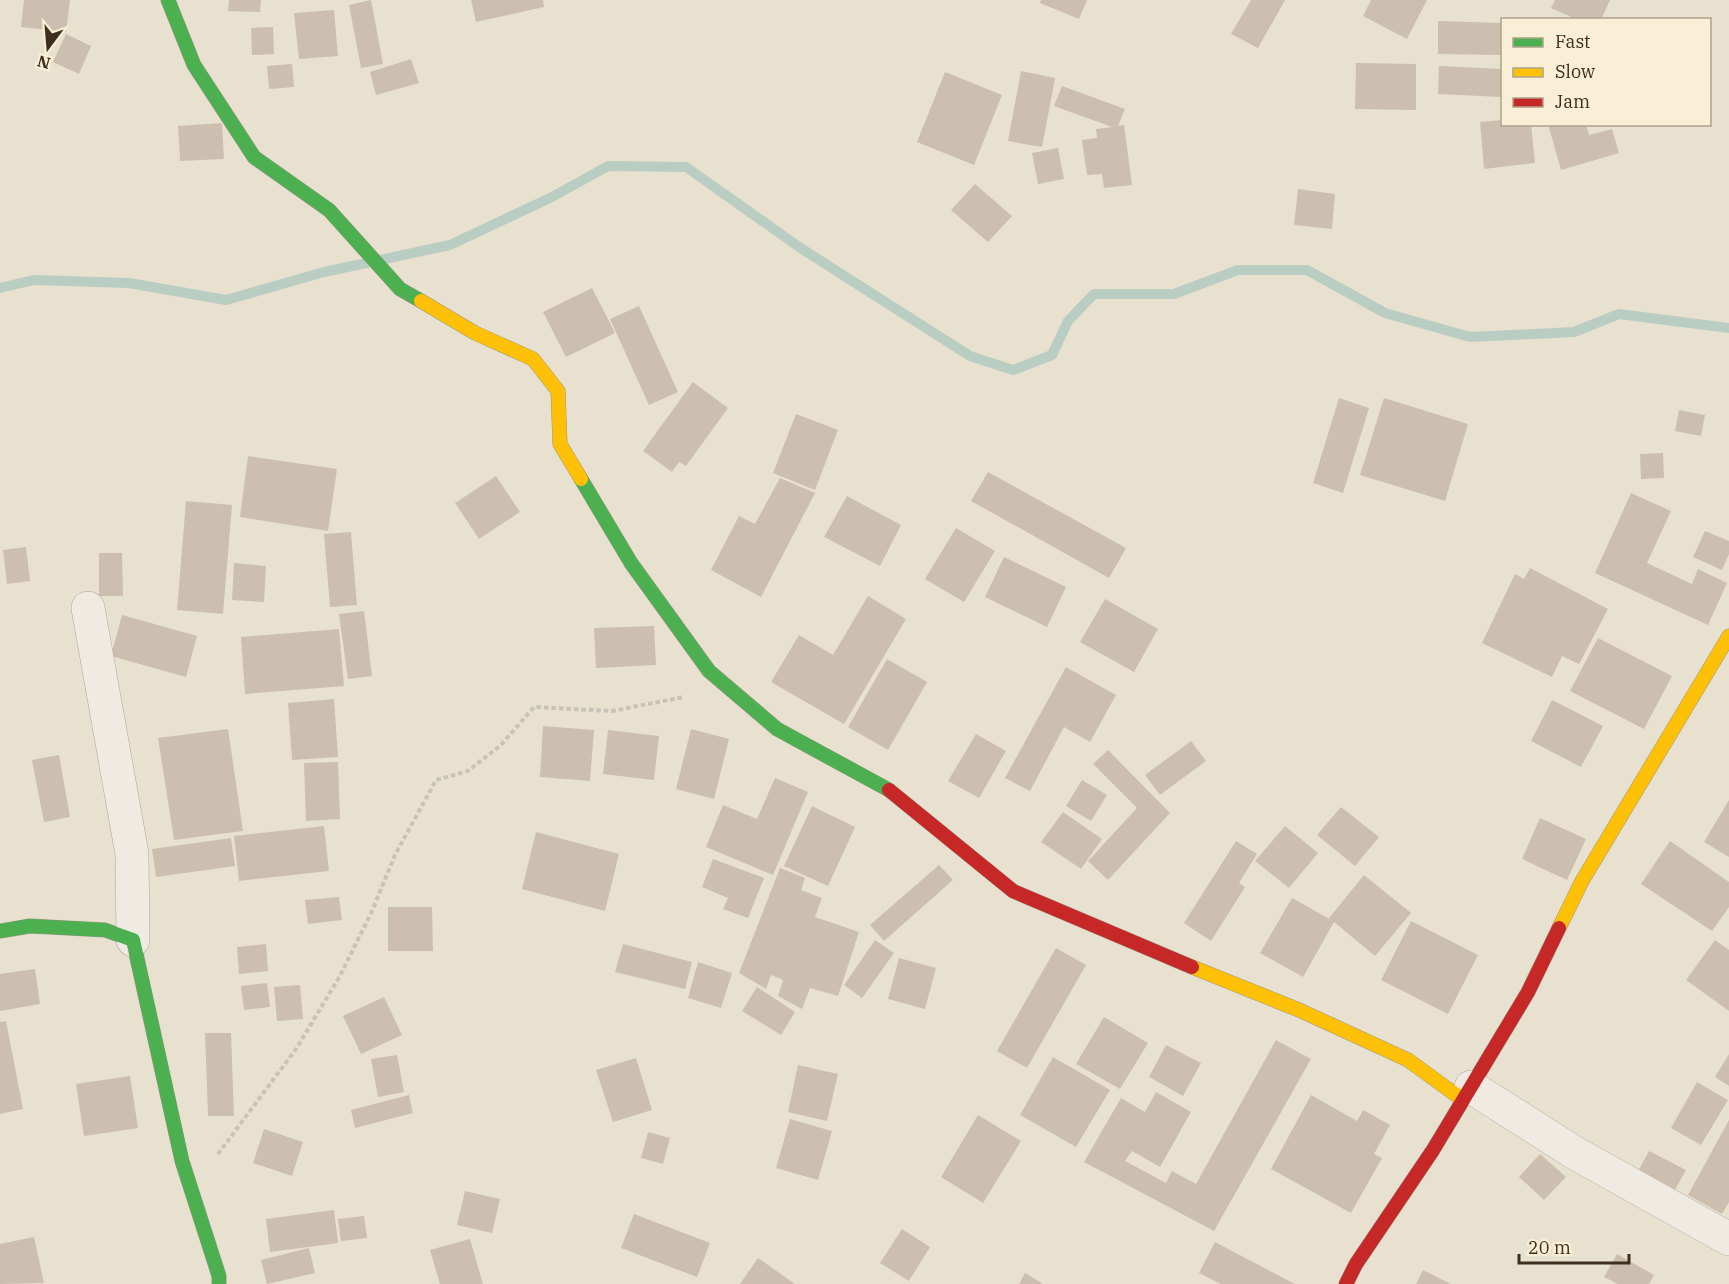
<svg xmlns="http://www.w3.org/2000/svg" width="1729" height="1284" font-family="'IBM Plex Serif',serif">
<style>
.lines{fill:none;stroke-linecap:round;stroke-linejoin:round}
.stream{stroke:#bacdc3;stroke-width:10}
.building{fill:#ccbfb0}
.street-casing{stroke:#ada698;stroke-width:34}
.fast-casing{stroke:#9d9588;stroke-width:15}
.slow-casing{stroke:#9d9588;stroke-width:15}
.jam-casing{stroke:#9d9588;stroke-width:15}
.path{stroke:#c8c2b8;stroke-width:4;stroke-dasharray:4.5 3;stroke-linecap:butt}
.street{stroke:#efebe2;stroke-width:33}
.fast{stroke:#4caf50;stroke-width:14}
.slow{stroke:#ffc107;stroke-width:14}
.jam{stroke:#c62828;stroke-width:14}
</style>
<rect width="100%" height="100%" fill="#e8e1d0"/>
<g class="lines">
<!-- stream -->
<path class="stream" d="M0,288l34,-8 95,3 97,17 98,-28 126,-27 102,-48 56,-31 78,1 116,82 168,107 43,14 39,-15 16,-34 26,-27h80l64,-24h69l78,43 85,24 104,-5 45,-18 110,14"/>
</g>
<!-- building -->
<path class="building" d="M24,0h46l-4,32 -45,-5z
M229,0h32l-1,12 -32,-1z
M371,0l12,64 -22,4 -12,-63z
M471,0h72l1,7 -68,15z
M1041,0h46l-8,19 -39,-16z
M1251,0h34l-27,48 -27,-14z
M1371,0h56l-20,39 -44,-23z
M1555,0h55l-9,20h-23l-27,-12z
M334,10l4,46 -39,3 -5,-46z
M1438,21l64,2v32l-64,-1z
M273,27l1,27 -22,1 -1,-27z
M66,34l25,12 -12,28 -26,-12z
M411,59l8,24 -43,12 -6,-23z
M1356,63l60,1v46l-61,-1z
M292,64l2,23 -25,2 -2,-23z
M1439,66l63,3v28l-64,-3z
M1021,71l34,7 -13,69 -34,-6z
M945,72l57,23 -28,70 -57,-23z
M1062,86l63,23 -7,17 6,-1 8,60 -28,3 -2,-14 -15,1 -5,-35 15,-2 -1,-9 16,-2 -58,-21z
M1502,120v4h29l4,39 -51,6 -4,-47z
M222,123l2,36 -44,2 -2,-35z
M1548,124h38l3,11 23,-6 7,24 -58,17z
M1058,148l6,31 -26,5 -6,-31z
M975,184l37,32 -24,26 -37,-32z
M1298,189l37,5 -3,35 -38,-4z
M592,288l23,45 -49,24 -23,-45z
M639,306l39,86 -29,13 -39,-86z
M693,382l35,26 -42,58 -7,-4 -7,10 -29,-21z
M1339,398l30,10 -26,85 -30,-10z
M1384,398l84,26 -23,77 -85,-26z
M1679,410l26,5 -4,21 -26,-5z
M796,414l42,16 -23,60 -42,-17z
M1663,453l1,25 -23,1 -1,-25z
M248,456l89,13 -9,62 -88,-14z
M988,472l138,76 -17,30 -138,-77z
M496,476l24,36 -41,27 -24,-36z
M780,478l35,15 -54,104 -50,-27 28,-54 16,8z
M1631,493l40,18 -24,52 45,21 6,-15 29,14 -19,42 -113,-52z
M847,496l54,29 -21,41 -56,-29z
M186,501l46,4 -9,109 -46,-4z
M956,528l39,23 -31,51 -39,-23z
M1705,531l24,10v13l-7,16 -29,-13z
M351,532l6,73 -27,2 -6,-73z
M26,547l4,34 -23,3 -4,-34z
M99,553h23l1,43h-24z
M1004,557l62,30 -19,40 -62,-30z
M234,563l32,3 -2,36 -32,-2z
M1530,568l78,41 -29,55 -17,-8 -10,21 -70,-34 33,-69 9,5z
M868,596l38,23 -62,105 -73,-42 28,-47 34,20z
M1105,599l53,30 -24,43 -54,-30z
M364,611l8,65 -24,3 -9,-65z
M122,615l75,21 -11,41 -75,-21z
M654,626l2,39 -60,3 -2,-40z
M339,629l5,57 -99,8 -4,-57z
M1598,638l74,38 -28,53 -74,-38z
M887,659l40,23 -39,68 -40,-23z
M1066,667l50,28 -26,47 -26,-15 -34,64 -25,-13z
M334,699l4,58 -46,3 -4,-57z
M1552,700l51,26 -22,41 -50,-26z
M543,726l51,4 -4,51 -50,-4z
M228,729l15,102 -69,9 -16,-102z
M691,729l38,10 -15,60 -38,-10z
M608,730l51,6 -5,44 -51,-6z
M976,734l30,17 -27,47 -31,-17z
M1191,741l15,20 -46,34 -15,-20z
M1108,750l62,63 -62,67 -20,-19 49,-53 -44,-44z
M59,755l11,62 -26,5 -12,-62z
M338,762l2,57 -34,2 -2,-58z
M775,778l33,14 -35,83 -67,-28 17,-42 34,14z
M1082,780l25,15 -16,26 -25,-15z
M1729,800v57l-25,-15z
M812,806l43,21 -27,59 -44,-20z
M1341,807l38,30 -24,29 -38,-31z
M1063,812l39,27 -21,30 -40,-27z
M1540,818l46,21 -19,41 -45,-21z
M324,826l5,45 -90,10 -5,-45z
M1285,826l33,27 -29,35 -34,-27z
M536,832l83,22 -14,57 -83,-22z
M231,838l4,28 -79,11 -4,-28z
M1236,841l21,13 -18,29 6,4 -34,54 -27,-18z
M1670,841l59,41v25l-17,24 -71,-47z
M713,859l51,19 -16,40 -25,-9 5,-11 -26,-11z
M939,865l14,15 -69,61 -14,-16z
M780,868l25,10 -4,12 21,8 -7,19 44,15 -21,64 -28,-8 -8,21 -24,-13 5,-16 -12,-5 -5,14 -27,-16z
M1364,875l47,38 -36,43 -41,-34 -31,55 -43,-24 32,-55 41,23 -4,-3z
M339,897l3,23 -34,4 -3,-24z
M388,907h44l1,44h-45z
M1411,921l67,34 -30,59 -67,-34z
M875,940l19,13 -32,45 -18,-13z
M1715,940l14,10v61l-43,-31z
M266,944l2,27 -29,3 -2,-27z
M623,944l69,18 -7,27 -70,-17z
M1056,948l30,17 -59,103 -30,-17z
M899,958l37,10 -11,41 -37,-10z
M698,962l34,11 -11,35 -33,-10z
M35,969l5,35 -40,7v-37z
M267,983l3,24 -26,3 -3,-24z
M300,985l3,34 -26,2 -3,-34z
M757,987l38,25 -14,23 -39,-24z
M384,997l18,38 -41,19 -18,-38z
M1104,1017l44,26 -28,46 -44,-25z
M6,1021l17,88 -23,5v-92z
M205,1033h26l3,83h-26z
M1276,1040l35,19 -97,172 -130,-69 37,-64 24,14 11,-20 35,20 -31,55 -28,-16 -7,10 41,22 6,-12 24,13z
M1166,1045l35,18 -18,33 -34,-19z
M1729,1054v32l-14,-9z
M397,1055l7,37 -26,5 -7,-38z
M1053,1057l57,33 -34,57 -56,-32z
M636,1058l16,52 -39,12 -17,-52z
M798,1065l40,9 -11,47 -39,-9z
M130,1076l8,52 -54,8 -8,-52z
M1697,1082l31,18 -27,45 -30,-17z
M409,1095l4,18 -58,15 -4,-18z
M1311,1095l46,26 6,-11 27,15 -16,29 8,4 -31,55 -80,-44z
M978,1115l43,26 -38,62 -42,-26z
M790,1119l42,12 -14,49 -42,-12z
M1729,1120v82l-7,12 -34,-19z
M264,1129l39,13 -11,34 -39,-13z
M648,1132l22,6 -7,26 -22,-6z
M1649,1151l37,19 -14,25 -36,-20z
M1540,1154l26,23 -22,23 -25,-23z
M465,1191l35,8 -8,34 -35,-8z
M334,1210l4,33 -68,9 -4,-33z
M634,1214l76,29 -13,34 -76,-29z
M364,1216l3,22 -26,3 -3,-22z
M902,1229l28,18 -21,34 -29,-18z
M34,1237l10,46 -44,1v-40z
M470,1239l13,45h-43l-10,-34z
M1215,1242l80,42h-74l-22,-11z
M309,1248l6,25 -48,11 -6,-24z
M1617,1254l37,21 -5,9h-31l-14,-7z
M758,1258l37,26h-55z
M1423,1270l28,14h-35z
M1025,1273l18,11h-24z"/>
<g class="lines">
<defs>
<path id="street" d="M88,608l44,246 1,86
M1471,1087l104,66 154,86"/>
<path id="fast" d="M168,0l26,65 60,92 75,53 71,79 21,12
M581,479l50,84 78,108 68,58 112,61
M0,931l30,-5 75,4 28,10 49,221 37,115v8"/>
<path id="slow" d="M421,301l54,32 58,26 25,32 2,53 21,35
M1559,928l23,-47 147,-245
M1192,967l107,43 109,50 55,40"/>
<path id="jam" d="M889,790l124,101 179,76
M1346,1284l10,-20 77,-114 95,-158 31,-64"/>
</defs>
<!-- street casing -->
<use href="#street" class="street-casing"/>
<!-- fast casing -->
<use href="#fast" class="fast-casing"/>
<!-- slow casing -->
<use href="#slow" class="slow-casing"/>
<!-- jam casing -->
<use href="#jam" class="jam-casing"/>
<!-- path -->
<path class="path" d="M218,1154l78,-105 44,-73 32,-65 23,-56 41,-75 32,-9 33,-26 33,-38 78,4 72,-14"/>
<!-- street -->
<use href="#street" class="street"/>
<!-- fast -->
<use href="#fast" class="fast"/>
<!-- slow -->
<use href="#slow" class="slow"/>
<!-- jam -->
<use href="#jam" class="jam"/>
</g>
<!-- legend -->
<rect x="1501" y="18" width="210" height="108" fill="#f8efd6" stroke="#aea28c" stroke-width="1.5"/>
<rect x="1513" y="38" width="30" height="9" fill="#4caf50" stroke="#aea28c" stroke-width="1.5"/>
<text x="1555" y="48" font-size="18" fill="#3e2e1e">Fast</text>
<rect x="1513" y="68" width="30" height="9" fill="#ffc107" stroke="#aea28c" stroke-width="1.5"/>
<text x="1555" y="78" font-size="18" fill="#3e2e1e">Slow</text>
<rect x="1513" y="98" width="30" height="9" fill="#c62828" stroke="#aea28c" stroke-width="1.5"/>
<text x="1555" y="108" font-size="18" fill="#3e2e1e">Jam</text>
<!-- north arrow -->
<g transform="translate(48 48) rotate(196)" stroke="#f8efd6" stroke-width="4.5" paint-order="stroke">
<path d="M0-4.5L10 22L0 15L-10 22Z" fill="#3e2e1e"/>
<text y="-9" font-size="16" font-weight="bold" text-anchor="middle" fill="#3e2e1e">N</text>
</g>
<!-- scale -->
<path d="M1519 1254v9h110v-9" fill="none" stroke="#3e2e1e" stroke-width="3"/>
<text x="1528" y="1254" font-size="18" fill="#3e2e1e" stroke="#f8efd6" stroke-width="4.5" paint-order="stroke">20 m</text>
</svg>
